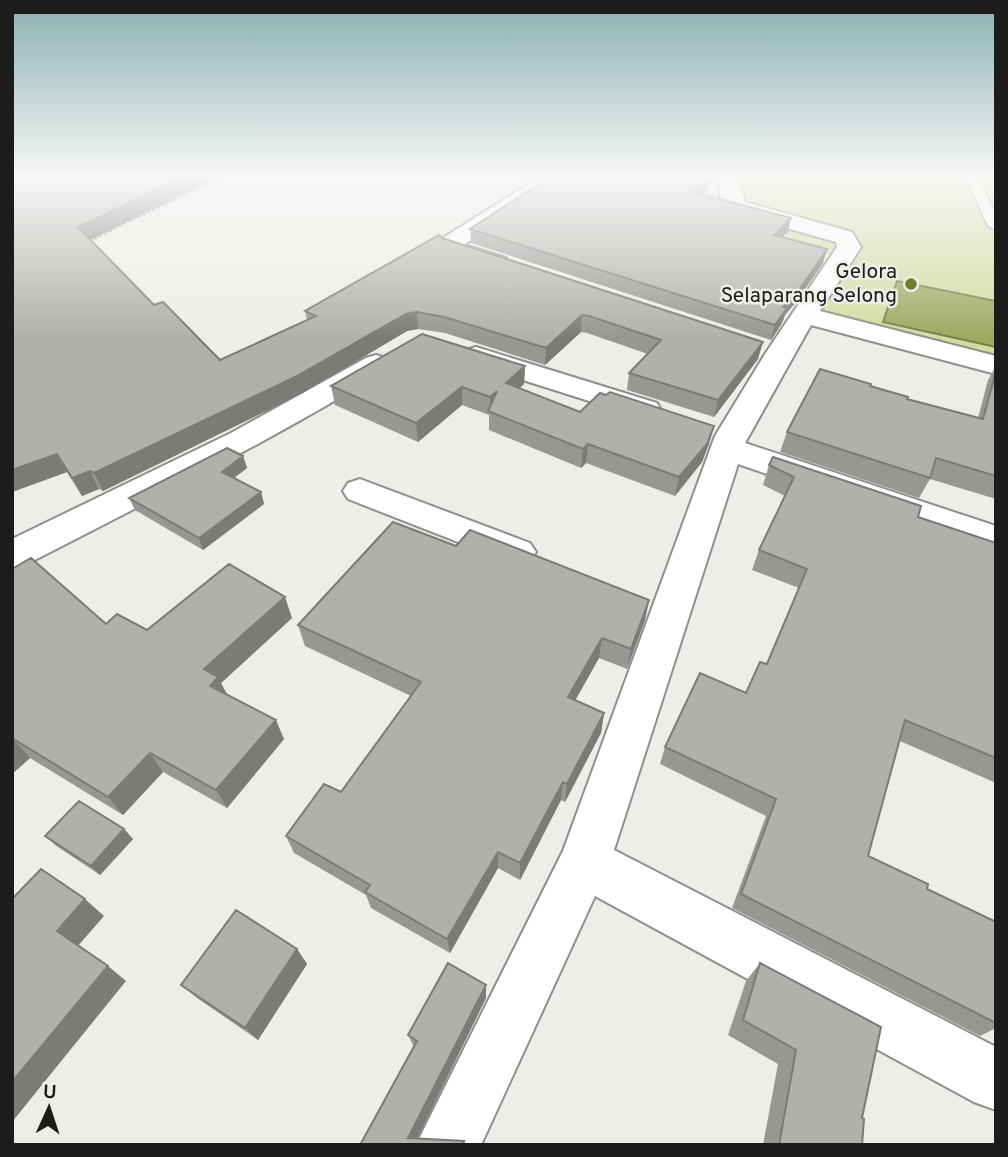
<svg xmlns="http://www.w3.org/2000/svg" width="1008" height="1157" font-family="Overpass,sans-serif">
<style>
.green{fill:#d1dda0}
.water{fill:#9daa61;stroke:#76804c;stroke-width:2}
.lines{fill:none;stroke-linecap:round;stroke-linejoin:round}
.service-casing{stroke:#8e908b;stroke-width:3}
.minor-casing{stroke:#8e908b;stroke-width:4}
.path{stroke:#a7a8a4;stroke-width:2.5;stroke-dasharray:3.5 2;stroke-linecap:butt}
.service{fill:#fff;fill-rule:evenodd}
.minor{fill:#fff;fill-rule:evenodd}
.wall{fill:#979894}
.shaded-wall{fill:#7b7c78}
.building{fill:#b0b1ac;stroke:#7b7c78;stroke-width:2}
.poi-dot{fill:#727e2b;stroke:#edeee9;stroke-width:2.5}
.labels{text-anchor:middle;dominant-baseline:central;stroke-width:5;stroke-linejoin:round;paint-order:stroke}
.far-poi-label{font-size:21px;fill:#1c1d1b;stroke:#edeee9;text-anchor:end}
</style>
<rect width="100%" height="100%" fill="#edeee9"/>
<!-- green -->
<path class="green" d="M723,176h273v190l-176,-53 11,-57 -101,-45z"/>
<!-- water -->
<path class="water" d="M897,281l99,20v46l-113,-25z"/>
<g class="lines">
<defs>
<path id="service" d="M965,176h12l19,38v16l-8,-4z"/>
<path id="minor" d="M541,176h24l-101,69 42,13 3,5 -3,5 -9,2 -49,-15 -9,-12 4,-5z
M717,176h20l8,26 107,30 9,15 -41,64 176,45v18l-185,-49 -66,118 251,83v27l-258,-89 -124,386 382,197v63l-22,-8 -379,-206 -114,249h-65l147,-294 152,-415 50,-82 72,-107 -1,-5 -107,-30 -8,-13z
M476,347l181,56 4,7 -4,7 -11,2 -180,-57 -4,-6 4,-6z
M376,355l10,3 4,6 -4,6c-117,72 -239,132 -361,195l-13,3v-29l219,-106 135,-75z
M360,479l170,64 6,9 -6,9 -13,4 -169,-66 -5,-8 5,-8z"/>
</defs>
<!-- service casing -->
<use href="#service" class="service-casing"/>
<!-- minor casing -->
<use href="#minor" class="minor-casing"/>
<!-- path -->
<path class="path" d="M127,218l5,2 93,-44
M89,242l42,-22"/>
<!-- service -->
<use href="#service" class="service"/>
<!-- minor -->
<use href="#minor" class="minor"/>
</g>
<!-- wall -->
<path class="wall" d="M12,176h209l-131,64 64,65 66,55 87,-40 -2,-9 137,-73 316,121 -44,58 -87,-27 2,-17 19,-19 -61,-21 -6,-1 -36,33 -100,-32 -27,-4 -11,2 -106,63 -198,97 -4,-2 -17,7 -15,-24 -55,20z
M708,190l-5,4 85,38 -6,5 41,26 -26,38 -12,14 -3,8 -11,17 -300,-97 -1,-14z
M525,366l-1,18 -4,4 60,24 129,32 -7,18 -27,34 -89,-33 -5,5 -92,-38v-15l-27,-10 -44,37 -83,-37 -4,-19z
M996,366v133l-66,-20 -11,19 -139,-46 7,-20 83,-46 37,13 71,19 10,-38z
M243,456l4,12 -13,10 27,14 3,12 -61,46 -68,-40 -6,-12z
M769,465l149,52 78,26v240l-96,-42 -32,115 59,33 69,33v106l-16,8 -248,-128 34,-92 -106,-52 5,-17 81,-54 20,-29 33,-76 -47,-18 7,-20 26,-54 -22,-11z
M456,546l193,54 -4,20 -18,49 -28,-11 -24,42 29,13 -3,20 -36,69 -4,-2 -41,80 -22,-12 -48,85 -79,-45 -5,-13 -72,-42 -8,-17 55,-44 70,-96 -106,-50 -7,-21z
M12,569l94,55 41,6 145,-12 -71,65 6,11 57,45 -57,69 -64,-36 -40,43 -93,-57 -18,16z
M124,829l9,10 -33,36 -45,-30 -10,-9z
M297,949l10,15 -49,76 -61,-42 -16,-13z
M760,963l102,155v27h-99l15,-81 -50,-29 18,-54z
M486,998l-69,141 47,2 2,4h-106l54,-98 -6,-12z"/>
<!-- shaded-wall -->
<path class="shaded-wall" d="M186,176h35l-137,67 -6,-16z
M711,177l-3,13 -17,15 2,-13z
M791,218l-3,14 -18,17 4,-14z
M827,249l-4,14 -26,38 -12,14 -3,8 -11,17 4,-15 8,-18z
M417,312l1,17 -11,2 -106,63 -198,97 -9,-18 312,-159z
M582,315l-1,17 -36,33 1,-17z
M763,342l-5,17 -44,58 4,-17z
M525,366l-1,18 -19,17 1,-18z
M462,387v18l-44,37 -2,-19z
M497,391l-7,21v-15z
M714,426l-5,18 -7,18 -27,34 4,-19z
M588,444l-2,19 -5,5 2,-19z
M57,454l10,18 -55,20v-22z
M243,456l4,12 -21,16 -4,-12z
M90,471l9,18 -17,7 -10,-18z
M261,492l3,12 -61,46 -4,-12z
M285,597l7,21 -71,65 7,14 -18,-11 -6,-17z
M649,600l-4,20 -18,49 4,-20z
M602,638l-3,20 -33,59 2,-20z
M604,713l-3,20 -36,69 2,-18z
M276,720l8,19 -57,69 -11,-18z
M12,738l18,20 -18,16z
M150,753l13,19 -40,43 -15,-18z
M563,782l-2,18 -41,80v-17z
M124,829l9,10 -33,36 -9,-9z
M498,852v16l-48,85 -3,-14z
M85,899l19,17 -27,31 -20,-16z
M297,949l10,15 -49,76 -13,-12z
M108,966l18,15 -114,141v-40z
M486,985v13l-72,147 -6,-7z"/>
<!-- building -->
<path class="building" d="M12,176h174l-108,51 76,78 9,-3 57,58 96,-44 -11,-5 134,-76 3,3 321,104 -45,58 -89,-27 32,-33 -72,-24 -7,-1 -36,33 -102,-31 -27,-5 -11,2 -109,62 -203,97 -4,-2 -18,7 -15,-24 -45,16z
M551,176l160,1 -18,15 98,26 -17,17 53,14 -25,37 -19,21 4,1 -12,17 -305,-96z
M422,334l103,32 -19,17 74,29 20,-19 6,2 4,-3 104,34 -7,18 -28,33 -91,-33 -5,5 -95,-38 9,-20 -7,6 -28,-10 -46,36 -85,-37z
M820,369l51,15 -1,2 38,11 -1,2 76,20 13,-48v105l-60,-18 -6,20 -143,-46z
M227,448l16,8 -21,16 39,20 -62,46 -70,-40z
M773,457l148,49 -3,11 78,26v215l-91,-38 -37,136 60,28 -1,5 69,33v101l-255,-129 35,-95 -111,-52 35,-74 46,20 14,-31 7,2 40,-95 -48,-19 35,-73 -25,-12z
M393,522l63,24 14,-16 179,70 -18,49 -29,-11 -34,59 36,16 -37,71 -4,-2 -43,81 -22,-11 -51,87 -82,-47 5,-7 -84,-49 38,-52 17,8 80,-110 -123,-57z
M31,558l75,66 11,-10 30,16 82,-66 56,33 -81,72 14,8 -8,9 66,34 -60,70 -66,-37 -42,44 -96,-59v-169z
M79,801l45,28 -33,37 -46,-30z
M41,869l44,30 -28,32 51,35 -96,116v-183z
M236,910l61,39 -52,79 -64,-43z
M448,963l38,22 -78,153 56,3 -2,4h-102l57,-104 -9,-6z
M760,963l121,64 -19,91 2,1 -2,26h-83l17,-95 -53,-30z"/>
<!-- sky -->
<linearGradient id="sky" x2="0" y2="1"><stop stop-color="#8ab0b2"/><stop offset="0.52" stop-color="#f7f7f5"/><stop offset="1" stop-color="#f7f7f5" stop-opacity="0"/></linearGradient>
<rect width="1008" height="338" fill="url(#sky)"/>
<!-- markers -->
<circle class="poi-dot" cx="911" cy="284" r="7"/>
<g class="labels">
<!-- far-poi labels -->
<g class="far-poi-label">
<text x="897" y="272">Gelora<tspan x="897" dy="24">Selaparang Selong</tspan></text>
</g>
</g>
<!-- border -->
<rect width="1008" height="1157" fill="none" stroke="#1c1d1b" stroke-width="28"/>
<!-- north arrow -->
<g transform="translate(49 1108) rotate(3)" stroke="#edeee9" stroke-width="5" paint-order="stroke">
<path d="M0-5L12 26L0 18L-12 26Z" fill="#1c1d1b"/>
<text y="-10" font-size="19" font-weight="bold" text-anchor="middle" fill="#1c1d1b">U</text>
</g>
</svg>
